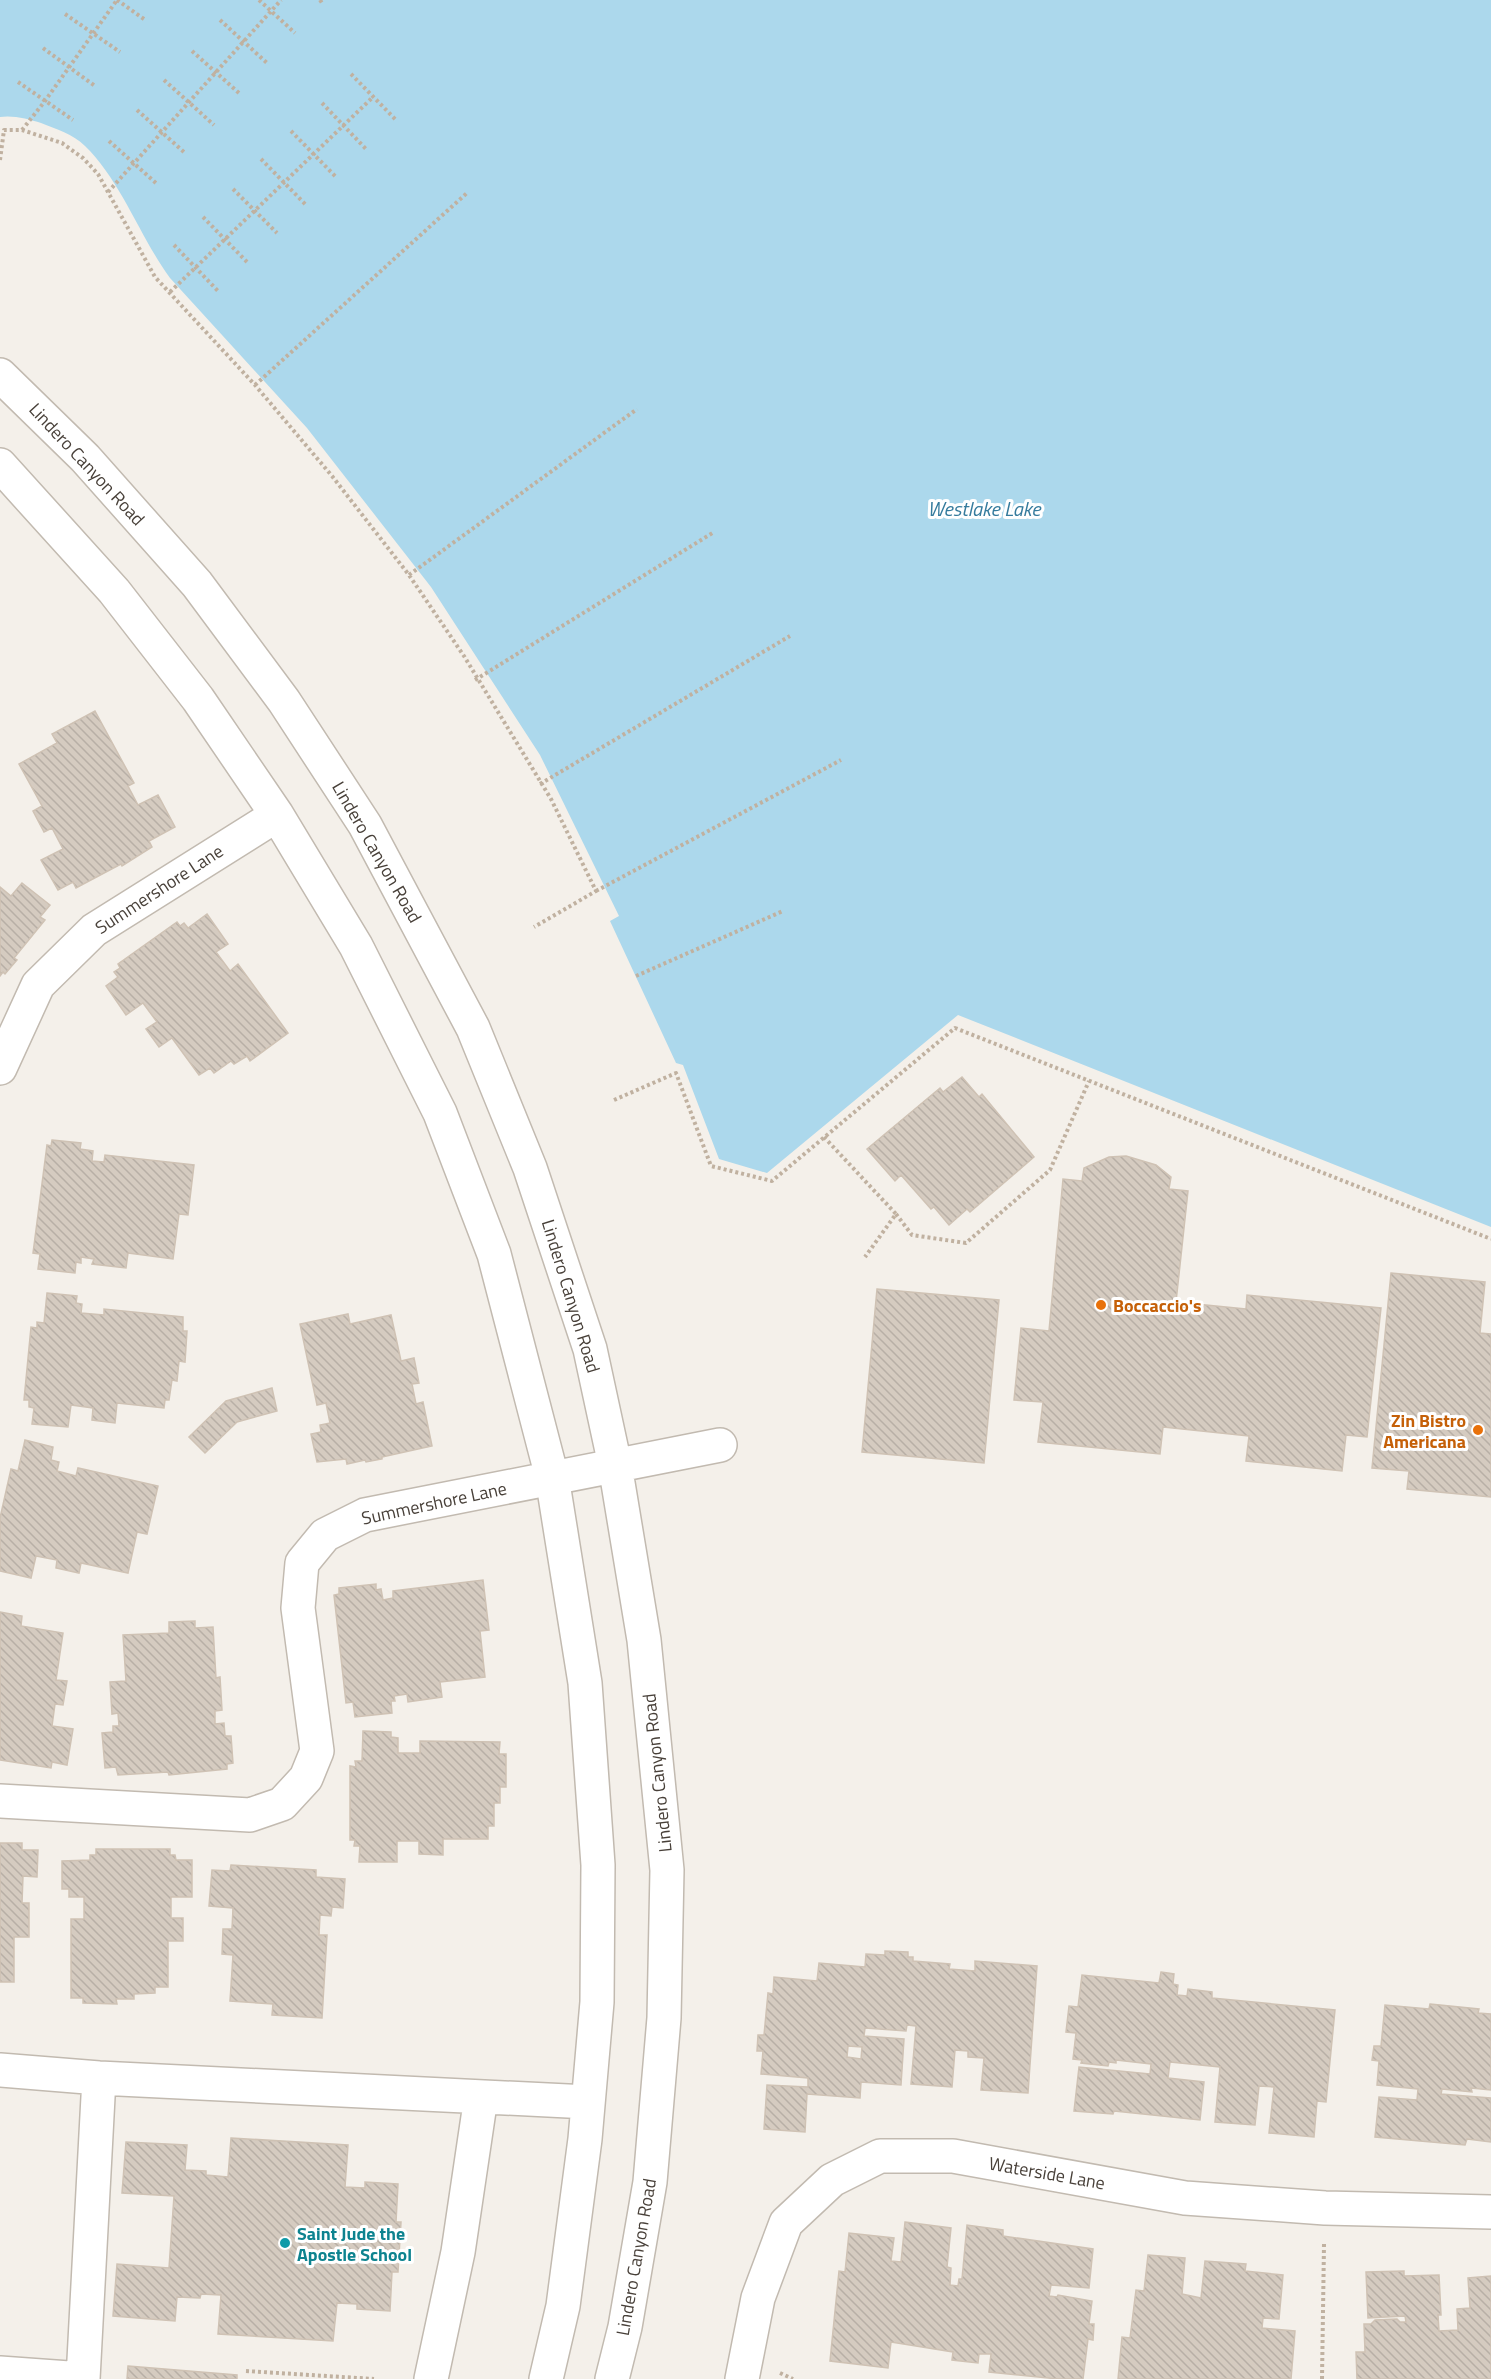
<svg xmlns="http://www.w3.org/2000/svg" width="1491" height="2379" font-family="'Titillium Web',sans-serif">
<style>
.water{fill:#acd8ec}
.building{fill:url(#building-back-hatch);stroke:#cfc2b4;stroke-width:1.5;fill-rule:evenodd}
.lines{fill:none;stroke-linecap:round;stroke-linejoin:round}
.minor-casing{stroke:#c2bab0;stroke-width:36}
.path{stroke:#c0b1a0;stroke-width:4;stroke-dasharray:3 3;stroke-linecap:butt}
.minor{stroke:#fff;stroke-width:33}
.food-dot{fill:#e8710a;stroke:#fff;stroke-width:2}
.culture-dot{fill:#0f9aa8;stroke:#fff;stroke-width:2}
.labels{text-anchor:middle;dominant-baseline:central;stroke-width:6;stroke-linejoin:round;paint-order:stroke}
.street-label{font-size:18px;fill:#484039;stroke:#fff}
.food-label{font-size:18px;font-weight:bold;fill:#c56008;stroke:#fff;text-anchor:start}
.culture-label{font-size:18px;font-weight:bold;fill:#0d838f;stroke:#fff;text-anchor:start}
.water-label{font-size:20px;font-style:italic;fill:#357b9d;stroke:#fff}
</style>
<defs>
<pattern id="building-back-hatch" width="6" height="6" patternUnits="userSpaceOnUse" patternTransform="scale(1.5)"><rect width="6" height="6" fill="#d5cbc0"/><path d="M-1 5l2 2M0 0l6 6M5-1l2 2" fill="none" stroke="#b8afa6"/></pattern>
</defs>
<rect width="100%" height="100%" fill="#f4f0ea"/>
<!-- water -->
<path class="water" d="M0,0h1491v1227l-533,-212 -191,158 -48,-14 -36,-94 -7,-2 -66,-142 9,-5 -79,-161 -109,-168 -124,-159 -137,-150c-30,-41 -49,-97 -85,-132 -12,-12 -29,-17 -44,-23 -12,-4 -28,-8 -41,-6z"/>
<!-- building -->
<path class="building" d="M95,711l39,72 -6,3 10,19 20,-10 17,32 -26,14 3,6 -30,19 -1,-2 -45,24 -3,-6 -15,8 -17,-30 22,-11 -11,-21 -8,4 -11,-21 9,-5 -23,-42 38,-21 -5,-9z
M22,883l28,22 -10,12 5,3 -31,38 3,2 -12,14 -2,-2 -3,4v-89l11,9z
M207,914l21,30 -12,8 14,19 8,-7 50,69 -38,28 -3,-5 -13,8 -3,-3 -17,12 -4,-5 -11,7 -27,-37 -13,9 -13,-18 11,-7 -14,-19 -17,12 -20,-29 12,-9 -4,-5 6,-4 -2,-4 59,-42 3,4 4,-3 4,5z
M962,1077l17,20 3,-3 52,63 -64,55 -3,-3 -18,16 -15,-18 -3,2 -30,-34 -6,6 -28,-32 73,-61 3,4z
M52,1140l29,3 -1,6 13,2 -1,10 12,1 1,-7 89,10 -6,50 -9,-1 -6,45 -45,-6 -2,15 -34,-4 2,-5 -13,-2v6l-5,-1 -1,11 -37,-4 2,-15 -7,-1 14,-108 4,1z
M1126,1156l30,9 15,12 -2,12 19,2 -12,111 70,7 1,-14 134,13 -14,129 -21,-2 -4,36 -96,-10 3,-25 -86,-9 -3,27 -122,-12 5,-40 -29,-2 7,-72 28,3 14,-152 19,2 2,-13 25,-11z
M1391,1273l94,9 -5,51 11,1v163l-84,-8 2,-18 -37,-3z
M877,1289l122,11 -15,163 -122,-11z
M47,1293l30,3 -1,7 6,1 -1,9 23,2v-6l79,8v14h4l-2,31 -6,-1 -2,20 -5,-1 -3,20h-4l-1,8 -47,-5 -2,20 -23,-3 1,-12 -22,-3 -3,22 -36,-3 2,-16 -5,-1v-7h-5l7,-73 6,1v-6l7,1z
M348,1314l2,10 41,-9 10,46 13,-3 5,25 -7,1 4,20 7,-2 9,44 -50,11v2l-16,3 -1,-2 -18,4 -1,-5 -29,3 -6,-28 10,-2 -1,-7 10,-2 -4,-20 -9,2 -17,-81z
M272,1388l5,23 -40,11 -32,31 -16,-16 37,-36z
M25,1440l28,7 -2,13 8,2 -2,9 19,5 2,-8 80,18 -11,48 -10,-2 -9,41 -47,-10 -2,10 -23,-5 1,-8 -21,-4 -5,22 -31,-7v-53l11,-49 7,2z
M483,1580l6,50 -9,1 5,46 -45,5 2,15 -34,5 -1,-8 -13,2 1,5h-4l1,12 -37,4 -2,-15 -7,1 -12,-108 5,-1v-6l37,-4v6l5,-1 2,11 10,-2v-7z
M0,1612l22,4 -1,10 42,7 -7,47 11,1 -4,24 -8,-1 -3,22 21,3 -6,36 -15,-3 -1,6 -51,-8z
M195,1621v7l18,-1 3,51 4,-1 2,33 -7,1v13l9,-1 1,13h6l2,27 -6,1v5l-58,6 -1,-3 -50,3 -2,-8 -11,1 -3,-35 11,-1v-6h6l-1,-13 -6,1 -2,-32 16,-1 -3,-46 46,-2v-11z
M363,1731l28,1v5l7,1v15h22v-12l80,1 -1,12h7v33h-6v16h-6v23h-6v13h-45v16l-24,-1v-13h-22v21h-38l1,-16h-6l1,-6h-5v-74l6,1 -1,-6h7z
M0,1843h22v7h16l-1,27 -14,-1 -1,27h7v34h-15v45h-14z
M96,1849h74v6h5l1,5h16v37h-21v21h12v23h-15v46h-13v6l-21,1v5h-18l1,5 -34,-1v-5h-12v-79h13v-22h-15v-8h-7v-28l28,-1v-5h6z
M231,1865l85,5v7l29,2 -2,29 -11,-1 -1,9 -11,-1 -1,20h8l-5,83 -50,-3 1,-11 -43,-3 3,-46 -11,-1 1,-25h9l1,-21 -24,-2 3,-36 18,1z
M885,1951l23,1v5h5v4l37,3 -1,5 26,2v-10l62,5 -9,127 -47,-3 3,-32 -16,-1v-6l-13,-1 -3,37 -41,-3 5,-58 -9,-1 -1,6 -41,-3 -1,8 40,3 -3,46 -40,-3 -1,16 -53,-4 -2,38 -41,-3 3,-44 41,2v-9l-47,-4 2,-23h-6l1,-16h6l4,-42 5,1 1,-17 43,4 2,-18 46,4 1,-13 19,1zM848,2046l14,1 -1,12 -14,-2z
M1161,1972l13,2 -1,10 5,1 -1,10 10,1 1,-7 24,3v6l123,12 -9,92 -9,-1 -3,36 -45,-4 5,-46 -15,-1 -4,39 -40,-3 5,-55 -50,-5 -2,16 36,4 -4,38 -86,-9 -1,3 -39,-3 5,-44 71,7 1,-10 -35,-4v3l-7,-1 -1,4 -27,-3 1,-3 -9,-1 3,-26 -10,-1 3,-26 9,1 4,-32 77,8z
M1430,2004l49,5 -1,4 13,1v76l-20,-2 1,4 -30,-3 -1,5 50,4v44l-24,-3 -2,6 -90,-8 4,-40 38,3 1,-11 -41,-4 2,-24 -7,-1 2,-14h7l4,-41 44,4z
M231,2138l117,7 -3,42 20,1v-6l33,2 -2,38h5l-3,50h-6l-2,39 -33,-2v-5l-20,-1 -4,38 -115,-7 3,-39 -20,-1 -1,4 -23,-1 -2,24 -62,-5 4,-52 52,4 5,-72 -52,-3 4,-51 61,3 -2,25 21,1v4l22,2z
M905,2222l46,6 -4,39 4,1 -1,17 8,1 1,-7h3l5,-54 36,5v6l90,13 -4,39 -38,-3 -2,11 8,1 1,-2 34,6 -3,23h5l-1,16 -5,-1 -5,40h-25l-69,-7 2,-18h-12l-1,9 -26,-3 1,-8 -62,-10 -3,26 -58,-7 9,-90 6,1 4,-39 45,5 -3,23 10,1z
M1148,2255l37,3 -3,36 19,4 4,-37 41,3 -1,7 38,4 -4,44 -16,-1 -1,10 33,3 -4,48h-173l4,-42 8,1 6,-48 8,1z
M1404,2271v5l35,-1 2,40h-3l1,16 19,-1 -1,-21 13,-1 -2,-30 23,-2v103h-134l-1,-27h9l-1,-28h7l4,-4 22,-1 3,3h6l-1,-6 -37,2 -2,-46z
M128,2366l109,9v4h-110z"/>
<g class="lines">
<defs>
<path id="minor" d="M0,375l85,83 112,126 87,117 81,124 108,203 57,140 60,181 25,116 29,175 23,230 -3,148 -14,164 -25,145 -13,52
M0,465l114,126 84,108 79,116 79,131 84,167 54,141 58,223 33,206 13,182 -1,137 -12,137 -22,167 -17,73
M0,1068l38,-83 56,-55 183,-115
M0,1801l250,14 32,-11 24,-26 11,-27 -19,-143 4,-45 23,-28 40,-20 355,-70
M0,2070l99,8 489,24
M0,2373l83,6
M83,2379l16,-301
M431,2379l27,-127 23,-155
M742,2379l16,-81 28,-75 46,-43 48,-24h73l232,42 140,10 166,4"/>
</defs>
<!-- minor casing -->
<use href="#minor" class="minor-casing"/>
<!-- path -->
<path class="path" d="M117,0l27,19
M259,0l36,33
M320,0l2,3
M65,14l55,38
M220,20l47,43
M43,48l52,38
M192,51l48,43
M351,74l45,46
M164,80l50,45
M18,82l55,38
M322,103l44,46
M137,110l49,44
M22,130l23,-29 72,-101
M291,131l45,46
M109,141l49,44
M261,159l46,47
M0,160l4,-30h18l40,13 21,15 15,16 57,103 100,108 77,91 77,99 55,81 87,143 45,92 -62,36
M233,189l44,44
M108,192l173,-192
M203,217l44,45
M174,245l44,46
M170,292l203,-195
M255,385l213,-193
M409,575l228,-166
M475,680l239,-148
M540,784l250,-148
M596,891l245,-131
M636,976l147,-65
M614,1100l62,-27 35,93 61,15 183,-153 536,211
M824,1137l72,77 -31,43
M896,1214l16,21 54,8 84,-73 39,-89
M246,2371l128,8
M780,2373l13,6
M1322,2379l2,-135"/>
<!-- minor -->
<use href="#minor" class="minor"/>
</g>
<!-- markers -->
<g class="food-dot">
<circle cx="1101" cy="1305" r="6"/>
<circle cx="1478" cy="1430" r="6"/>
</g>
<circle class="culture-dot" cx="285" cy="2243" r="6"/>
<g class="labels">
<!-- street labels -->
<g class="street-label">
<text transform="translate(87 464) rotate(47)">Lindero Canyon Road</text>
<text transform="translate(377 852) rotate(60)">Lindero Canyon Road</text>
<text transform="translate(159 889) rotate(-33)">Summershore Lane</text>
<text transform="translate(571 1296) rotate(73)">Lindero Canyon Road</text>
<text transform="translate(434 1503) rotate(-12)">Summershore Lane</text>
<text transform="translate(657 1773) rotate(-96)">Lindero Canyon Road</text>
<text transform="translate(1047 2173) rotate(10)">Waterside Lane</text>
<text transform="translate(636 2257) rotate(-80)">Lindero Canyon Road</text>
</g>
<!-- food labels -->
<g class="food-label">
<text x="1113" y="1305">Boccaccio's</text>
<text x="1466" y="1420" text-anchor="end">Zin Bistro<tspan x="1466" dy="21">Americana</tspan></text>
</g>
<!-- culture labels -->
<g class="culture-label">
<text x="297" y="2233">Saint Jude the<tspan x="297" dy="21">Apostle School</tspan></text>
</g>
<!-- water labels -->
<g class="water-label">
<text x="984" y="508">Westlake Lake</text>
</g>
</g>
</svg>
